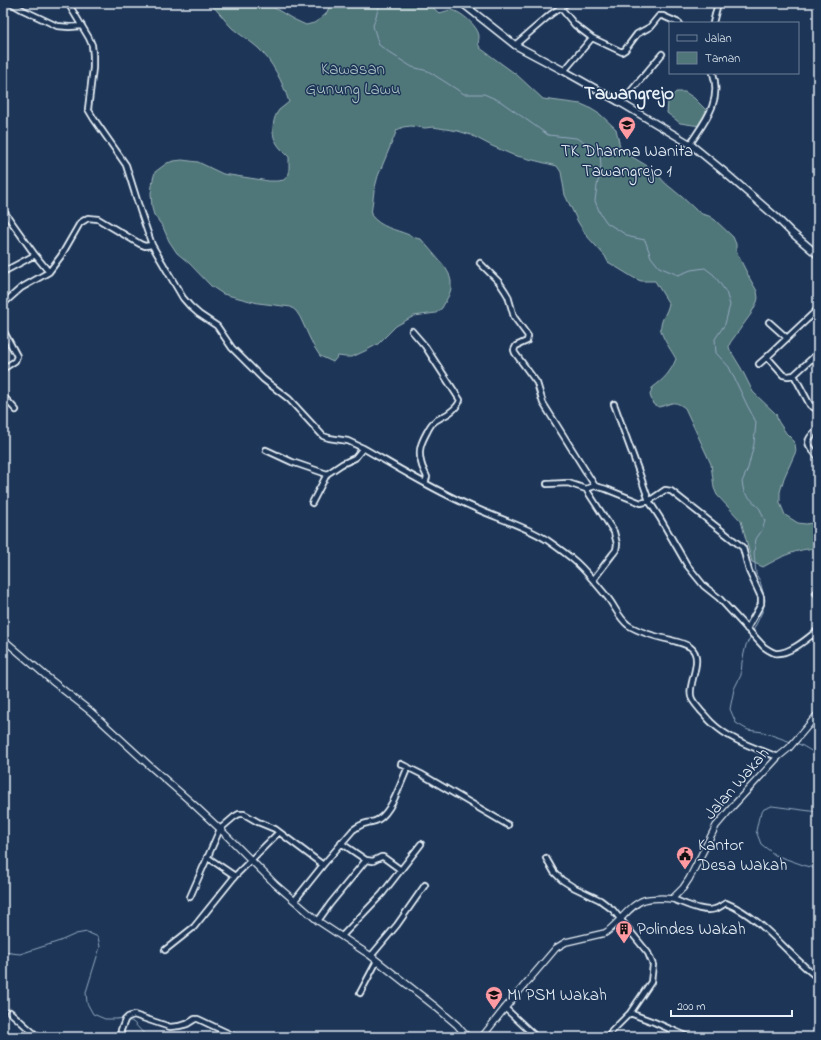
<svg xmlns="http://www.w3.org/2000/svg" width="821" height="1040" font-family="'Indie Flower',sans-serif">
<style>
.green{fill:#507679;stroke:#9cb4b8}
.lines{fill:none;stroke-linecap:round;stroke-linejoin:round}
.stream{stroke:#94aac0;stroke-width:1}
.minor-casing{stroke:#e8f1f8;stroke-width:8}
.tertiary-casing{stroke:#e8f1f8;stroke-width:8}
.secondary-casing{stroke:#e8f1f8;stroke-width:9}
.minor{stroke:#1d3557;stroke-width:4.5}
.tertiary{stroke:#1d3557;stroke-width:5.5}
.secondary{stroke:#1d3557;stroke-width:6}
.labels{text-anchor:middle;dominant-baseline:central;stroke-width:3;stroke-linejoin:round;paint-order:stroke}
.park-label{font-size:17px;fill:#abc0c5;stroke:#1d3557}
.poi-label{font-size:17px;fill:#e8f1f8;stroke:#1d3557;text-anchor:start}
.street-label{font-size:17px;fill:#e8f1f8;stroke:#1d3557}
.quarter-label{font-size:19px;font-weight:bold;fill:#e8f1f8;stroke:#1d3557}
</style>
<rect width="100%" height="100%" fill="#1d3557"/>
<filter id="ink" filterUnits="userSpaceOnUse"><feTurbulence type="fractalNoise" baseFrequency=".025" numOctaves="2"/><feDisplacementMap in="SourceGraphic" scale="8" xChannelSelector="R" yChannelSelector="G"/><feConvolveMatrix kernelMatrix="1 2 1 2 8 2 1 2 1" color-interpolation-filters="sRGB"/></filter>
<g filter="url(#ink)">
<!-- green -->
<path class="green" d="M209,3h57l27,16 13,6 8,-2 6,-4 6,-5 5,-11h97l11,10c5,-1 9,-3 13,-3 9,2 26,16 27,26 0,6 -2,6 1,12l37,27 26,24 38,5 7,3 13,8 15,14 4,18 3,3 6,5 25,15 11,13 17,14 14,13 6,4 7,2 6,4 18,17 3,7v7l14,28 7,12 1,7 -1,4 -6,12 -21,29 -1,4 1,3 11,18 12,24 23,22 2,7 8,12 5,5 4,6 1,7 -12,27 -4,14v11l5,12 13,8 8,1 12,-2v26c-23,1 -35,8 -55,19l-11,-5 -11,-41 -24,-26 -3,-7 -3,-24 -26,-56c-12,-9 -13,-4 -26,-1l-6,-3 -3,-9 2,-7c12,-9 18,-15 24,-29 -4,-8 -18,-26 -15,-34 1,-7 6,-12 8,-21l-14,-23h-14l-7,-3 -26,-16 -3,-6 -19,-21 -8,-13 -13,-27 -4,-23 -4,-6 -44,-11 -21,-9 -21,-11 -13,-4 -25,-4 -8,1 -14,-2 -8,1 -6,3 -19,46 -4,15 -3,24c10,13 24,14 38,20 5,2 8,4 12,4l24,28 4,7 2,7v8l-2,6 -7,13 -6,5 -22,3 -18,10 -18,18 -13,7 -13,6h-7l-7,-1 -5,6 -13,-6 -7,-11 -13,-28 -4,-6 -5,-4 -33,-4 -35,-9 -12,-8 -22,-23 -12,-10 -8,-12 -6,-14 -9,-12 -2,-7 -1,-15 2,-14 2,-7 12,-9 7,-2 8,-1 16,2 25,12 46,7h8l7,-1 5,-6v-17c-5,-5 -11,-10 -14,-17 -4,-8 -2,-23 4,-30 3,-3 7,-5 10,-8 -6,-19 -17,-42 -32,-55 -8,-7 -17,-12 -25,-19 -8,-8 -14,-18 -23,-25z
M676,92h9l9,6 14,14 -8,14 -20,-3 -13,-10 1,-12z"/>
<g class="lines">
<!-- stream -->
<path class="stream" d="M380,3l-7,23 6,19 14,10 19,12 16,4 36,23h20l16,7 48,34 28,3 13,6 11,8 1,15 -4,19 -2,15 5,12 7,10 23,14 15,3 6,17 8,10 19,8 13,-5 14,-2 9,7 12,17 4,13 -5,19 -10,15 1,14 13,14 18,38 9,17 -2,22 -6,24 -6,14 2,10 16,17 5,12 -3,9 -6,9 -2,14 2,21 4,7 5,19 -2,10 -10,21
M751,636l-5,9 -4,17 -1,13 -7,14 -4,20 6,14 12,7 15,2 28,10
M796,743l7,3 15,9
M818,812l-46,-6 -8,3 -5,8 -3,14 5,13 14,11 31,11 12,3
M3,952l17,2 40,-13 16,-7 11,-2 11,5 2,10 -14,45 1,11 6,11 12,5h11l8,-1
M128,1020l5,2 14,15"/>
<defs>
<path id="minor" d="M11,3l12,7 34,16 12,1 13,-1
M68,3l21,35 3,7 1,10v13l-5,41 6,10 32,46 15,48 11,32 31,53 7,8 9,8 18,12 15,22 31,31 26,20 34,37 6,2 19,3 15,7c37,21 74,44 112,60 24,11 50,18 72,32 10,7 20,14 29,22 12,11 22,24 32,36 7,9 11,20 20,27 11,7 29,12 43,15 6,2 13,3 19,7 16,11 -5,40 2,52 2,4 6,8 9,12 4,4 7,8 10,11 18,18 44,26 67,35
M560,7l15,18 17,13 -28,33
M713,23l5,-20
M592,38l30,14 3,-2 12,-16 13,-7 9,-11h4l16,7
M515,45l36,-31 16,-11
M621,103l41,-49
M690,144c15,-23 32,-42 23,-71
M3,210l32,45 14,17
M480,263l19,19 6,9 3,5 6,21 14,19 -1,5 -11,5 -2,4 1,3 22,30 6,20 52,83
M3,272l32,-17
M3,304l18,-16 28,-16 12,-16 19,-33 8,-5 10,1 42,25 5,2 7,-1
M818,309l-51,48 16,18 5,1 6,-1 24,-22
M769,322l18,16
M3,330l14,26 -2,5 -12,8
M412,331l13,15 35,54c-2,7 -11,14 -18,17 -3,2 -6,3 -8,5 -3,2 -5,6 -7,10 -6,11 -9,18 -6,30 1,6 4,10 6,15l-2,6
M759,364l8,-7
M794,375l16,30 8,5
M3,396l13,14
M614,404l25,68 10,29 11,17 27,47 17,21 15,12 45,49c3,2 7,5 11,6 14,2 33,-15 43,-23
M818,428c-13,15 -13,13 0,29
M266,450l26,12 35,12 15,-10 13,-6 8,-10
M547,484l21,-1 18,6 9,-3 11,3 35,14 8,-2 16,-11 6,1 70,55 2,2 6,23 12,26v7l-14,25
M586,489l28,43 3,12 -1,6 -4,5 -19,25
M312,503l15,-29
M816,593l2,2
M814,634l4,6
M401,764l20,10 87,51
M341,843l25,17 7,1 8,-4h2l18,13
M207,857l28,19
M546,858l8,14 8,8 11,7 27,13 13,10 35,43 5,12 -2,17 -21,31 -18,18 -4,6
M190,897l30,-68 14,-12 5,-3h5l14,8 17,7 48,36
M672,899c12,4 31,14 43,10 4,-1 7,-4 11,-6 37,15 61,51 92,75
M295,900l28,-35 30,-35c4,-3 9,-6 14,-7 4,-1 8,-1 12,-4 13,-8 22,-37 29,-52
M318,921l12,-17 36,-44
M342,936l40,-42 39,-50
M165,950l29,-23 41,-51 44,-44
M371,956l26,-31 28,-40
M360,993l17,-32
M505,1008l31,29
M10,1012l28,25
M630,1013l13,5 11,4 34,15
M121,1037v-7l4,-10 3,-3 6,-2 36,12 9,-1 8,-2 8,-5h3l32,15 4,3
M671,1037l2,-7"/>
<path id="tertiary" d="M3,639l49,42 38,30 61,56 40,35 29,27 55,55 43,37 53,35 66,52 20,17 5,6 6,6
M482,1037l23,-29 51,-60 10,-6 39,-9c13,-8 24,-28 39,-33 7,-2 21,-2 28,-1l11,-11 6,-9 27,-53 17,-20 45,-49 11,-9 29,-34"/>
<path id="secondary" d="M462,3l53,42 49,26 57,32 69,41 32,26 55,48 14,14 27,23"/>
</defs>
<!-- minor casing -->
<use href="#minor" class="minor-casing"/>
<!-- tertiary casing -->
<use href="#tertiary" class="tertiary-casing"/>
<!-- secondary casing -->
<use href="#secondary" class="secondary-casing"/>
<!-- minor -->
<use href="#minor" class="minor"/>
<!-- tertiary -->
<use href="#tertiary" class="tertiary"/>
<!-- secondary -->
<use href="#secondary" class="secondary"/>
</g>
</g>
<!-- icons -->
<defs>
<symbol id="school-pin" viewBox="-11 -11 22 30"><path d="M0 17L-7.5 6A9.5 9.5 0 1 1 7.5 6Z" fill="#ff9aa2" stroke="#1d3557"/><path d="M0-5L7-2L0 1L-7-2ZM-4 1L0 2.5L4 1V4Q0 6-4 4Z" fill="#111"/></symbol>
<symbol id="civic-pin" viewBox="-11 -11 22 30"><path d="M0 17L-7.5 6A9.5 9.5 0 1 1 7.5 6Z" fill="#ff9aa2" stroke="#1d3557"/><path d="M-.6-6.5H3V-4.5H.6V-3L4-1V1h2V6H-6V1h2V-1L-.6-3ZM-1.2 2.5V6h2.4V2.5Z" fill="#111"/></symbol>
<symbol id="building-pin" viewBox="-11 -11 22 30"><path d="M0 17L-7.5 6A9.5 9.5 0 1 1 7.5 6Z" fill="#ff9aa2" stroke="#1d3557"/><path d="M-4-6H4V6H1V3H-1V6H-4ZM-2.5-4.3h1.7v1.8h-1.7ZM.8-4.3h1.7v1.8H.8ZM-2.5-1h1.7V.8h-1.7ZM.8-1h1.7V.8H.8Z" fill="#111"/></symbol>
</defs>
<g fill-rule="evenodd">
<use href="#school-pin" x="617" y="115" width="20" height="27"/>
<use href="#civic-pin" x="675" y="845" width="20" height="27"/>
<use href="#building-pin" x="614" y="919" width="20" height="27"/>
<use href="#school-pin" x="484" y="985" width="20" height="27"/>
</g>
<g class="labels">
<!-- park labels -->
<g class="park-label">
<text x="353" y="69">Kawasan<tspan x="353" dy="20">Gunung Lawu</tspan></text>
</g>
<!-- poi labels -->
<g class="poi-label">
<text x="627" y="151" text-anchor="middle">TK Dharma Wanita<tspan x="627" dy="20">Tawangrejo 1</tspan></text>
<text x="698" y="845">Kantor<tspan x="698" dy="20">Desa Wakah</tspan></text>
<text x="637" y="929">Polindes Wakah</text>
<text x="507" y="995">MI PSM Wakah</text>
</g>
<!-- street labels -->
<g class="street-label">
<text transform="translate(737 784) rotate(-49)">Jalan Wakah</text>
</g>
<!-- quarter labels -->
<g class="quarter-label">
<text x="629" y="94">Tawangrejo</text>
</g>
</g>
<!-- margin -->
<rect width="821" height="1040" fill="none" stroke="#1d3557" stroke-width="16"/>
<rect x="8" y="8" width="805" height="1024" fill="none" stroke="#e8f1f8" stroke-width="1.5" filter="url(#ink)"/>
<!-- legend -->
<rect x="669" y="22" width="130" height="52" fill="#1d3557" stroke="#6e8097"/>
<rect x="677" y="35" width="20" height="6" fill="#1d3557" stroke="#6e8097"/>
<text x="705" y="42" font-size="12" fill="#e8f1f8">Jalan</text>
<rect x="677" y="52" width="20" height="12" fill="#507679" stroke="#6e8097"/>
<text x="705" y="62" font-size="12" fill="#e8f1f8">Taman</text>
<!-- scale -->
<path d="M671 1010v6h121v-6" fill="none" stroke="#e8f1f8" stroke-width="2"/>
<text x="677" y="1010" font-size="12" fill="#e8f1f8" stroke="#1d3557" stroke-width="3" paint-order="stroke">200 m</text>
</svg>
